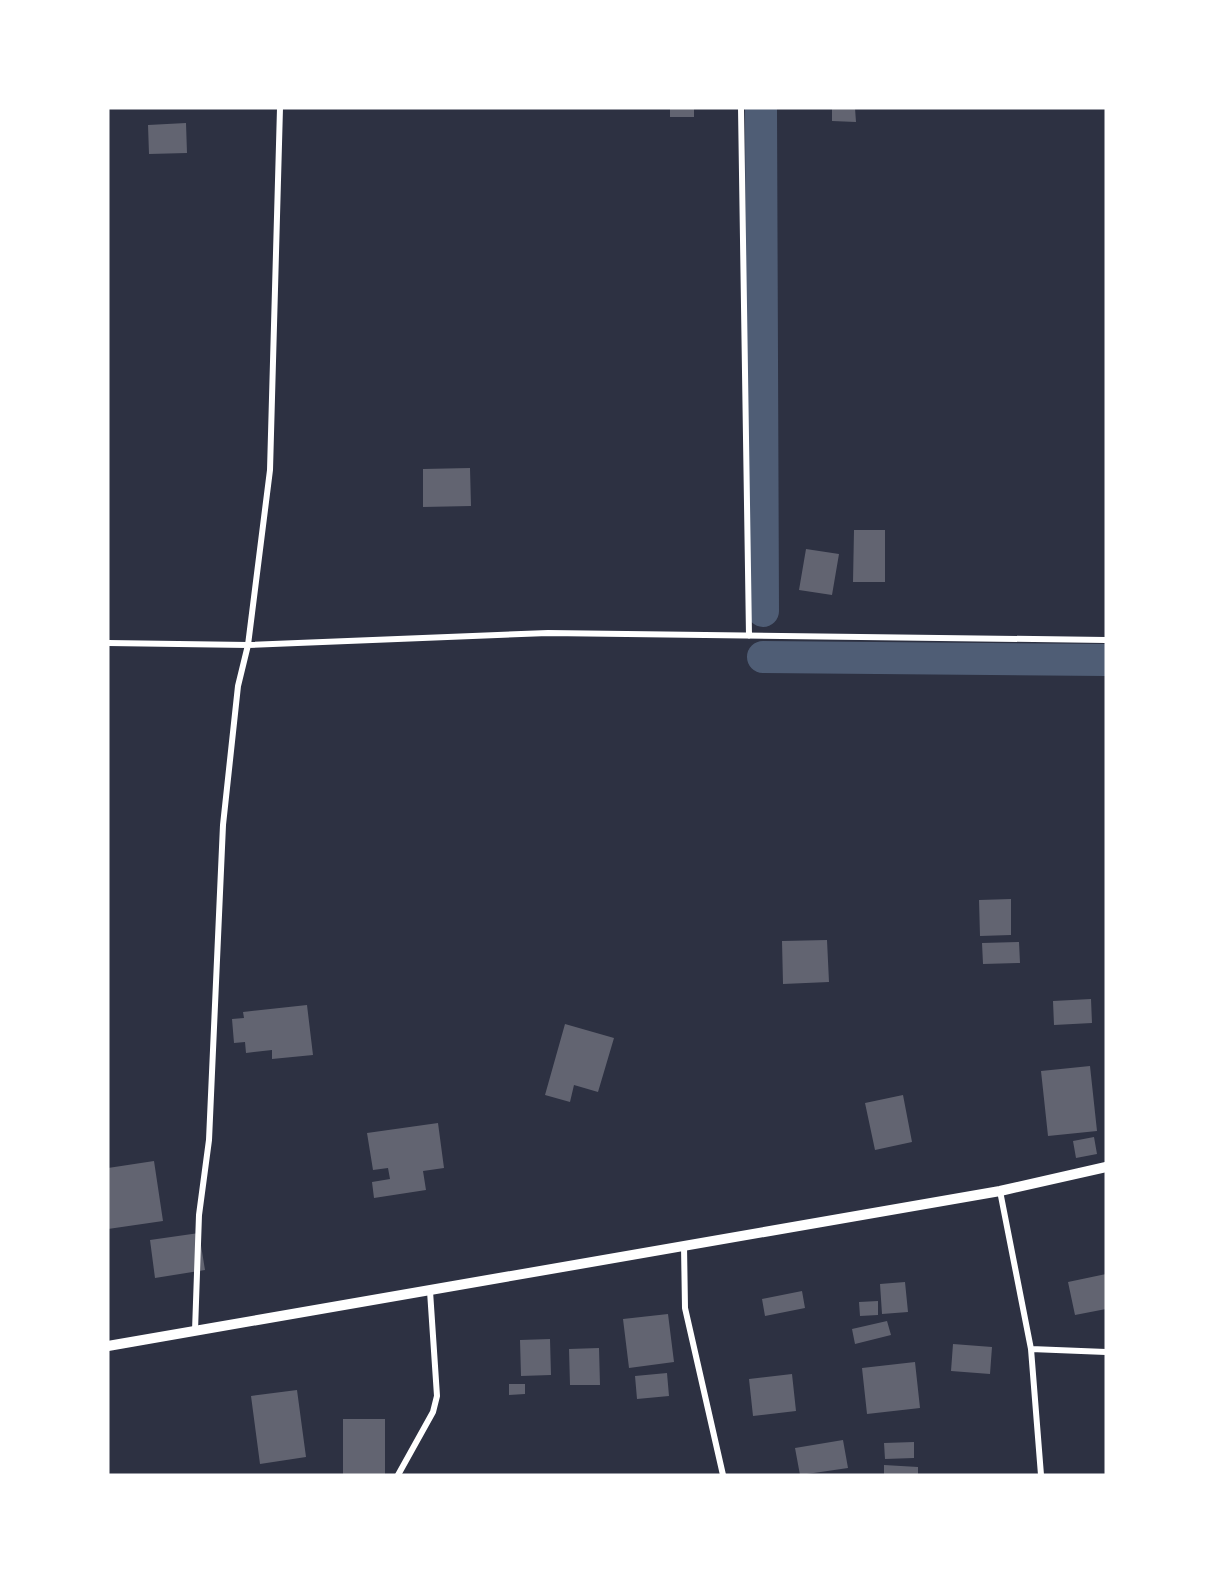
<svg xmlns="http://www.w3.org/2000/svg" width="1214" height="1583" font-family="'Source Sans 3',sans-serif">
<style>
.lines{fill:none;stroke-linecap:round;stroke-linejoin:round}
.canal{stroke:#4f5d75;stroke-width:32}
.building{fill:#626471}
.minor{stroke:#fff;stroke-width:6}
.tertiary{stroke:#fff;stroke-width:10}
</style>
<rect width="100%" height="100%" fill="#2d3142"/>
<g class="lines">
<!-- canal -->
<path class="canal" d="M761,108l2,503
M763,657l343,3"/>
</g>
<!-- building -->
<path class="building" d="M670,108h24v9h-24z
M832,108h23l1,14 -24,-1z
M186,123l1,30 -38,1 -1,-29z
M470,468l1,38 -48,1v-38z
M854,530h31v52h-32z
M806,549l33,5 -7,41 -33,-5z
M1011,899v36l-31,1 -1,-36z
M827,940l2,42 -46,2 -1,-43z
M1019,942l1,21 -37,1 -1,-21z
M1091,999l1,24 -38,2 -1,-24z
M307,1005l6,50 -41,4v-9l-26,3 -1,-11 -11,1 -2,-24 12,-1 -1,-6z
M565,1024l49,14 -16,54 -24,-7 -4,17 -25,-7z
M1090,1066l7,65 -49,5 -7,-65z
M903,1095l9,47 -37,8 -10,-47z
M438,1123l6,45 -21,3 3,19 -52,8 -2,-16 18,-3 -2,-11 -15,2 -6,-37z
M1094,1137l3,17 -21,4 -3,-17z
M154,1161l9,60 -55,8v-61z
M199,1233l6,37 -50,8 -5,-38z
M1106,1274v35l-31,6 -7,-33z
M905,1282l3,30 -26,2 -2,-30z
M802,1291l3,17 -40,8 -3,-17z
M878,1301v14l-18,1 -1,-14z
M668,1314l6,48 -45,6 -6,-49z
M887,1321l4,14 -36,9 -3,-15z
M550,1339l1,36 -30,1 -1,-36z
M953,1344l39,3 -2,27 -39,-3z
M599,1348l1,37h-30l-1,-36z
M915,1362l5,46 -53,6 -5,-46z
M667,1373l2,23 -32,3 -2,-23z
M792,1374l4,37 -43,5 -4,-37z
M509,1384h16v10l-16,1z
M297,1390l9,67 -46,7 -9,-68z
M343,1419h42v56h-42z
M843,1440l5,28 -48,7 -5,-27z
M914,1442v16l-29,1 -1,-16z
M884,1465l34,2v8h-34z"/>
<g class="lines">
<!-- minor -->
<path class="minor" d="M741,108l8,528
M108,643l140,2 300,-12 558,7
M1000,1191l31,158 10,126
M684,1246l1,62 38,167
M195,1331l4,-116 10,-75 14,-315 15,-139 10,-41 22,-175 10,-362
M1031,1349l75,3
M398,1475l35,-63 4,-16 -7,-105"/>
<!-- tertiary -->
<path class="tertiary" d="M108,1346l892,-155 106,-24"/>
</g>
<!-- border -->
<rect width="1214" height="1583" fill="none" stroke="#ffffff" stroke-width="219"/>
</svg>
